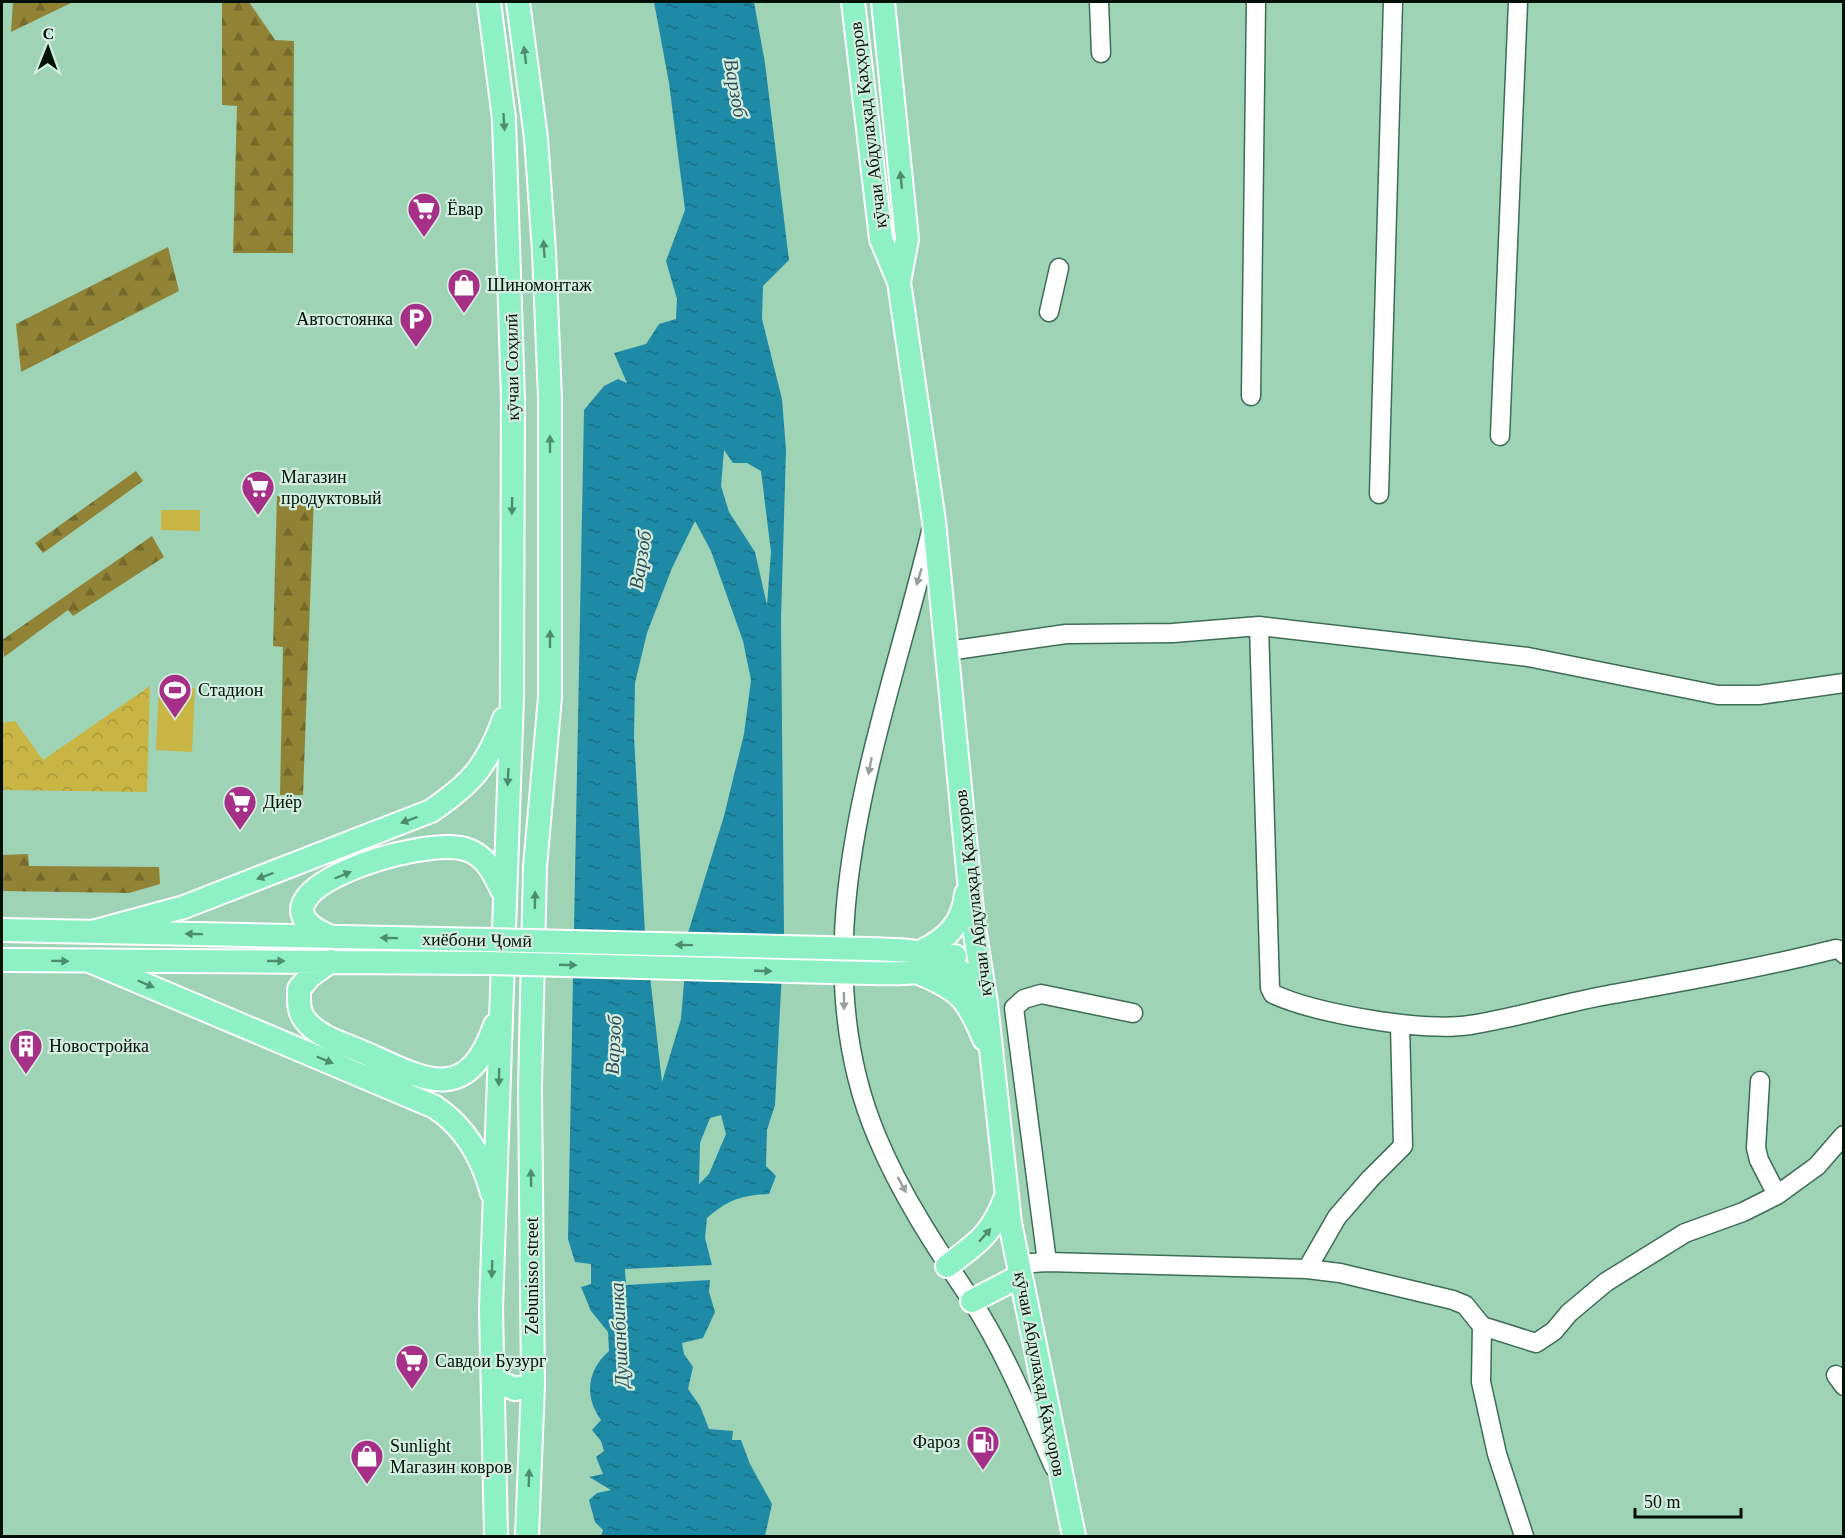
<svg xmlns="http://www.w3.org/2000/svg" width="1845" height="1538" font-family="'Times New Roman',serif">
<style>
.forest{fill:url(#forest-firs)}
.park{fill:url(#park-crowns)}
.garden{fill:#c8b544}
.water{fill:url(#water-ripples);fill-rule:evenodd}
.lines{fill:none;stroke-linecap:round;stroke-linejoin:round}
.minor-casing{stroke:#3d6d54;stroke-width:21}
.major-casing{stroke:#fff;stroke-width:26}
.minor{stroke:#fff;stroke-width:18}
.major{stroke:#8ef1c6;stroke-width:22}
.major-bridge-casing{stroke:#fff;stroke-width:26;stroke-linecap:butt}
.major-bridge{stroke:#8ef1c6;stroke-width:22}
.oneway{fill:#4e8c70}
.oneway2{fill:#999f9c}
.labels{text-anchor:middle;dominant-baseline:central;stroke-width:4.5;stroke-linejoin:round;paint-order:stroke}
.street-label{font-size:18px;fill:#001007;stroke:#d3edde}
.poi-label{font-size:18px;fill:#001007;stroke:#d3edde;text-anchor:start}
.water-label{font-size:20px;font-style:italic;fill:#2e4c56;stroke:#d3edde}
</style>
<defs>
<pattern id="forest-firs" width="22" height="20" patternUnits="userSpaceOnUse" patternTransform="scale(1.5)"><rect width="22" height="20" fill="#908336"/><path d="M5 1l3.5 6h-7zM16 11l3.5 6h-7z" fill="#736a2c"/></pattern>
<pattern id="park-crowns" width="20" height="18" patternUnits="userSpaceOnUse" patternTransform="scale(1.5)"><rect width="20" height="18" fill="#c8b544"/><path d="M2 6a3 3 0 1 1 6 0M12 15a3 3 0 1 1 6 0" fill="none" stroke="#aa9b3a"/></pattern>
<pattern id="water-ripples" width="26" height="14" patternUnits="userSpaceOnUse" patternTransform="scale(1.5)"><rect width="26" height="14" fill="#1f8aa5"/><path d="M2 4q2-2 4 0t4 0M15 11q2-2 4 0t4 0" fill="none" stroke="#196f84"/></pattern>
</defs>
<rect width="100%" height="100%" fill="#9fd3b6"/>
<!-- forest -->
<path class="forest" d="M13,2h60l-62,30z
M222,2h27l26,38 19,1 -1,212h-60l4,-147 -15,-1z
M168,247l11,44 -158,81 -5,-48z
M136,471l7,10 -100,72 -8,-10z
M314,495l-11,300h-23l3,-148 -10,-1 4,-150z
M152,536l12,21 -91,59 -5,-6 -64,47 -2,-17z
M28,854l1,12 130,1 1,17 -31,9 -127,-2v-36z"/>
<!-- park -->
<path class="park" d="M150,686l-3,106 -145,-2v-67l13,-2 28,39z"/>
<!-- garden -->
<path class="garden" d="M161,510h39v21l-39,-1z
M159,686l36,2 -3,64 -36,-2z"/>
<!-- water -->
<path class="water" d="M654,2h100l11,61 24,197 -26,26 -1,33 20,80 4,51 -5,169 3,314 -9,172 -8,25 -1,36 10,10 -7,18c-26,1 -42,6 -62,24l-2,20 7,27 -87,4 1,16 84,-5 -1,12 6,20 -12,26 -21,5 2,11 9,13 -5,22 12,17 9,23 24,2 -1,9h9l9,24 22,40 -7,32h-164l2,-6 -8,-8 -6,-22 8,-7 14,-3 -22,-13 14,-3 -7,-17 8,-6 -3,-10 -9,-11 9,-10c-17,-23 -14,-50 8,-69l-1,-19 -17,-21 -10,-24 10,-3v-20l-16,-2 -7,-23 16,-829 20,-24 14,-7 9,4 -13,-30 32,-9 13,-20 17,-5 1,-20 -11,-38 19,-51 -16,-127zM724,450l9,13h14l14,8 10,81 -4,53 -12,-53 -26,-40 -8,-26zM695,521l16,30 32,90 8,39 -7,54 -20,82 -36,117 -7,86 -19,63 -17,-150 -11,-195 1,-54 12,-50 25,-65zM721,1115l5,19 -17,40 -10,10 1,-41 10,-25z"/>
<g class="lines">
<defs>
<path id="minor" d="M1099,2l2,51
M1049,312l10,-44
M1251,396l5,-394
M1500,436l18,-434
M1379,494l14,-492
M931,531c-46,194 -137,410 -54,606 24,58 60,112 95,164 33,51 57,110 82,166
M1259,626l11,362 3,6c44,20 150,38 197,31 47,-7 92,-22 138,-30 77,-14 152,-27 228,-46l7,2 1,3
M948,651l118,-17 107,-1 86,-7 269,31 190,38h41l85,-12
M1760,1081l-4,67 3,12 18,35
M1047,1262l-33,-254 10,-9 17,-5 92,19
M1018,1264l29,-2 260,7 33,4 113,27 12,5 17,21 54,17 18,-12 15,-18 37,-31 79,-49 58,-21 34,-17 40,-29 27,-31
M1307,1269l30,-52 33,-38 33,-33 -3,-122
M1482,1326l-1,56 16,72 27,82
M1836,1375l8,11"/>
<path id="major" d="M489,2l15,117 9,281 -1,297 -21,612 5,227
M518,2l18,136 8,113 6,148v298l-15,170 -5,221 3,297 -6,151
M853,2l28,237 18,43 35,239 39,400 13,82 24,220 64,313
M883,2l24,237 -8,43
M2,930l488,10
M92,932l92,-25 247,-96c41,-28 56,-45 73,-92
M329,936c-97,-41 96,-103 139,-86 19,7 26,24 34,40
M868,949c56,2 82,0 116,50
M922,951c25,-12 41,-28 44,-57
M2,960l486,3
M331,961l-21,15 -11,13c0,11 -1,22 6,31 14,18 40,24 60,33 60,27 102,53 130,-28
M92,962l343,145c31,21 47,50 57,86
M868,973c25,0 70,4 87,-17
M919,973c41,17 48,25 65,66
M947,1266c31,-23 46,-33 59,-70
M972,1301l48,-25
M494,1380l21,9 18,-4"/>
</defs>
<!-- minor casing -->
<use href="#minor" class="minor-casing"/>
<!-- major casing -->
<use href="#major" class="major-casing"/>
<!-- minor -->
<use href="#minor" class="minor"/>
<!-- major -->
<use href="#major" class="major"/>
<defs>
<path id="major-bridge" d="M490,940l378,9
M488,963l380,10"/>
</defs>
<!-- major-bridge casing -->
<use href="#major-bridge" class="major-bridge-casing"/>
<!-- major-bridge -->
<use href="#major-bridge" class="major-bridge"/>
</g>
<!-- one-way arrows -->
<defs><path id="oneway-solid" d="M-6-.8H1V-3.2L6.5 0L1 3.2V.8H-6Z" transform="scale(1.5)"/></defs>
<g class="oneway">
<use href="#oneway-solid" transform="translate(525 55) rotate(-97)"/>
<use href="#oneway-solid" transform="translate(504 122) rotate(86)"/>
<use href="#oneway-solid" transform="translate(901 180) rotate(-96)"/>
<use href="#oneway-solid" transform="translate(544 249) rotate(-94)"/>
<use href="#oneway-solid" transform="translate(550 444) rotate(-90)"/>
<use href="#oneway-solid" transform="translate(512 506) rotate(91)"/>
<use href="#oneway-solid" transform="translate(550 639) rotate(-90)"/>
<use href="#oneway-solid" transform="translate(508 777) rotate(93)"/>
<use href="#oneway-solid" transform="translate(409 820) rotate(159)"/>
<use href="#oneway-solid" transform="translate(343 875) rotate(-23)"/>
<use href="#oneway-solid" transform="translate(265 876) rotate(159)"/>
<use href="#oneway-solid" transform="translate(535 900) rotate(-89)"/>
<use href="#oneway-solid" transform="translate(194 934) rotate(-179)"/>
<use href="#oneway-solid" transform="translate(389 938) rotate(-179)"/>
<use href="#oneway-solid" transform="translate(684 945) rotate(-179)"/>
<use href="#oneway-solid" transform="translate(60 961) rotate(1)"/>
<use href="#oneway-solid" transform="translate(276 961)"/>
<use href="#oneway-solid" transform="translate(568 965) rotate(2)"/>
<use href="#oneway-solid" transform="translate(763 971) rotate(2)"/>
<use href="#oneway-solid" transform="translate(146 984) rotate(23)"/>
<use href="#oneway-solid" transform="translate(325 1060) rotate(23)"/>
<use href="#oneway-solid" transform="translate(499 1077) rotate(91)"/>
<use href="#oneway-solid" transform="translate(531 1178) rotate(-91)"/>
<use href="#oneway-solid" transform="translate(985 1235) rotate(-49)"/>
<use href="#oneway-solid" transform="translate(492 1269) rotate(92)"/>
<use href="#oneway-solid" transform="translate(529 1478) rotate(-88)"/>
</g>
<g class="oneway2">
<use href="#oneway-solid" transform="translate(919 577) rotate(107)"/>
<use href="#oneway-solid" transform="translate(870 766) rotate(101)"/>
<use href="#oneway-solid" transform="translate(844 1001) rotate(89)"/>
<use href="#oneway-solid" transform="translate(902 1185) rotate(62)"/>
</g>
<!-- icons -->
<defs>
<symbol id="supermarket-pin" viewBox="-11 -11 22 30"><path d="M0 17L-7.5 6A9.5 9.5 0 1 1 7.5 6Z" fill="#a63088" stroke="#d3edde"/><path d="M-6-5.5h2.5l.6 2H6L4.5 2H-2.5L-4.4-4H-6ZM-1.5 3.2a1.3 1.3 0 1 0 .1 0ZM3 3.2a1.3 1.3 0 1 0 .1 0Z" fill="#fff"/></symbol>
<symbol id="shop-pin" viewBox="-11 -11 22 30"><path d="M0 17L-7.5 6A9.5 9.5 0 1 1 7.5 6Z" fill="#a63088" stroke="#d3edde"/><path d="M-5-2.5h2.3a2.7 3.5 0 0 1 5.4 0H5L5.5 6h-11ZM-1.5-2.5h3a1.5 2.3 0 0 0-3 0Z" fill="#fff"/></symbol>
<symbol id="parking-pin" viewBox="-11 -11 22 30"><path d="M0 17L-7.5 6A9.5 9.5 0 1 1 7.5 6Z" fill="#a63088" stroke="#d3edde"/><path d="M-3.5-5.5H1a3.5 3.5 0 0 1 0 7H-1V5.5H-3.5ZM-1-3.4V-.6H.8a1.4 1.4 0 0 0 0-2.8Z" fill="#fff"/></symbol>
<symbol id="stadium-pin" viewBox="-11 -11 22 30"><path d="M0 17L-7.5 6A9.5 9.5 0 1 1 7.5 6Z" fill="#a63088" stroke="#d3edde"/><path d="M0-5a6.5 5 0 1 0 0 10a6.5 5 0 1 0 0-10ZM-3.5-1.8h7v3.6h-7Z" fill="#fff"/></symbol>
<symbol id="building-pin" viewBox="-11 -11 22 30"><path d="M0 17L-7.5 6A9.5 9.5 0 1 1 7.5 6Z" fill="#a63088" stroke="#d3edde"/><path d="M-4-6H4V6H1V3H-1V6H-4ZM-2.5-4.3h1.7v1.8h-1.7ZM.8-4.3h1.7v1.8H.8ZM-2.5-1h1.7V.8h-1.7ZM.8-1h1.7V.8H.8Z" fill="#fff"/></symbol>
<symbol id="fuel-pin" viewBox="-11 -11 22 30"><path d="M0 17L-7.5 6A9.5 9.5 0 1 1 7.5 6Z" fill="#a63088" stroke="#d3edde"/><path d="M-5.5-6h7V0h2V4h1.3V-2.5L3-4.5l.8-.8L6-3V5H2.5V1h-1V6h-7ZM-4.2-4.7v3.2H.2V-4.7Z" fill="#fff"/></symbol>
</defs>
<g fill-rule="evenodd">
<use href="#supermarket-pin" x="405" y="190" width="38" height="52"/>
<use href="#shop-pin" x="445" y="266" width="38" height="52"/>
<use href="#parking-pin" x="397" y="300" width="38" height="52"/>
<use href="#supermarket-pin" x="239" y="468" width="38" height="52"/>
<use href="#stadium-pin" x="156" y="671" width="38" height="52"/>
<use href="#supermarket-pin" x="221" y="783" width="38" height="52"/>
<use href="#building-pin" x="7" y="1027" width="38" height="52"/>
<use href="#supermarket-pin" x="393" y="1342" width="38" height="52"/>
<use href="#fuel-pin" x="964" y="1423" width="38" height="52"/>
<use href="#shop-pin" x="348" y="1437" width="38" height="52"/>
</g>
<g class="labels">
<!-- street labels -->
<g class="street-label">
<text transform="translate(868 125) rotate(-97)">кӯчаи Абдулаҳад Қаҳҳоров</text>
<text transform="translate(512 367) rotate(-91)">кӯчаи Соҳилӣ</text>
<text transform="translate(973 893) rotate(-97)">кӯчаи Абдулаҳад Қаҳҳоров</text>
<text transform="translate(477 940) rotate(1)">хиёбони Ҷомӣ</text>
<text transform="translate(532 1276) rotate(-90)">Zebunisso street</text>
<text transform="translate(1040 1374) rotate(79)">кӯчаи Абдулаҳад Қаҳҳоров</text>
</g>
<!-- poi labels -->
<g class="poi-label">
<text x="447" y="209">Ёвар</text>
<text x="487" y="285">Шиномонтаж</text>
<text x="393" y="319" text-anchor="end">Автостоянка</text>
<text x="281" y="477">Магазин<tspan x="281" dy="21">продуктовый</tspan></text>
<text x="198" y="690">Стадион</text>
<text x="263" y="802">Диёр</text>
<text x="49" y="1046">Новостройка</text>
<text x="435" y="1361">Савдои Бузург</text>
<text x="960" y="1442" text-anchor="end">Фароз</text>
<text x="390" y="1446">Sunlight<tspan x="390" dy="21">Магазин ковров</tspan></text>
</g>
<!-- water labels -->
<g class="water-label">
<text transform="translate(736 88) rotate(80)">Варзоб</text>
<text transform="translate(640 560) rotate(-81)">Варзоб</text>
<text transform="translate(613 1045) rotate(-87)">Варзоб</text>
<text transform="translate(619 1335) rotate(-93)">Душанбинка</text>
</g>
</g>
<!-- border -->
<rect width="1845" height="1538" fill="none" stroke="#001007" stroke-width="6"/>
<!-- north arrow -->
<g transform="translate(48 48) rotate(1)" stroke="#d3edde" stroke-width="4.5" paint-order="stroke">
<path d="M0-4.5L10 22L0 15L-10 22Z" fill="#001007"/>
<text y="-9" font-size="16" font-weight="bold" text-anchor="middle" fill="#001007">С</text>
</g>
<!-- scale -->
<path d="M1635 1508v9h106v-9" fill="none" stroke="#001007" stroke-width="3"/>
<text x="1644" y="1508" font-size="18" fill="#001007" stroke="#d3edde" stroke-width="4.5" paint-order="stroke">50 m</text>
</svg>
